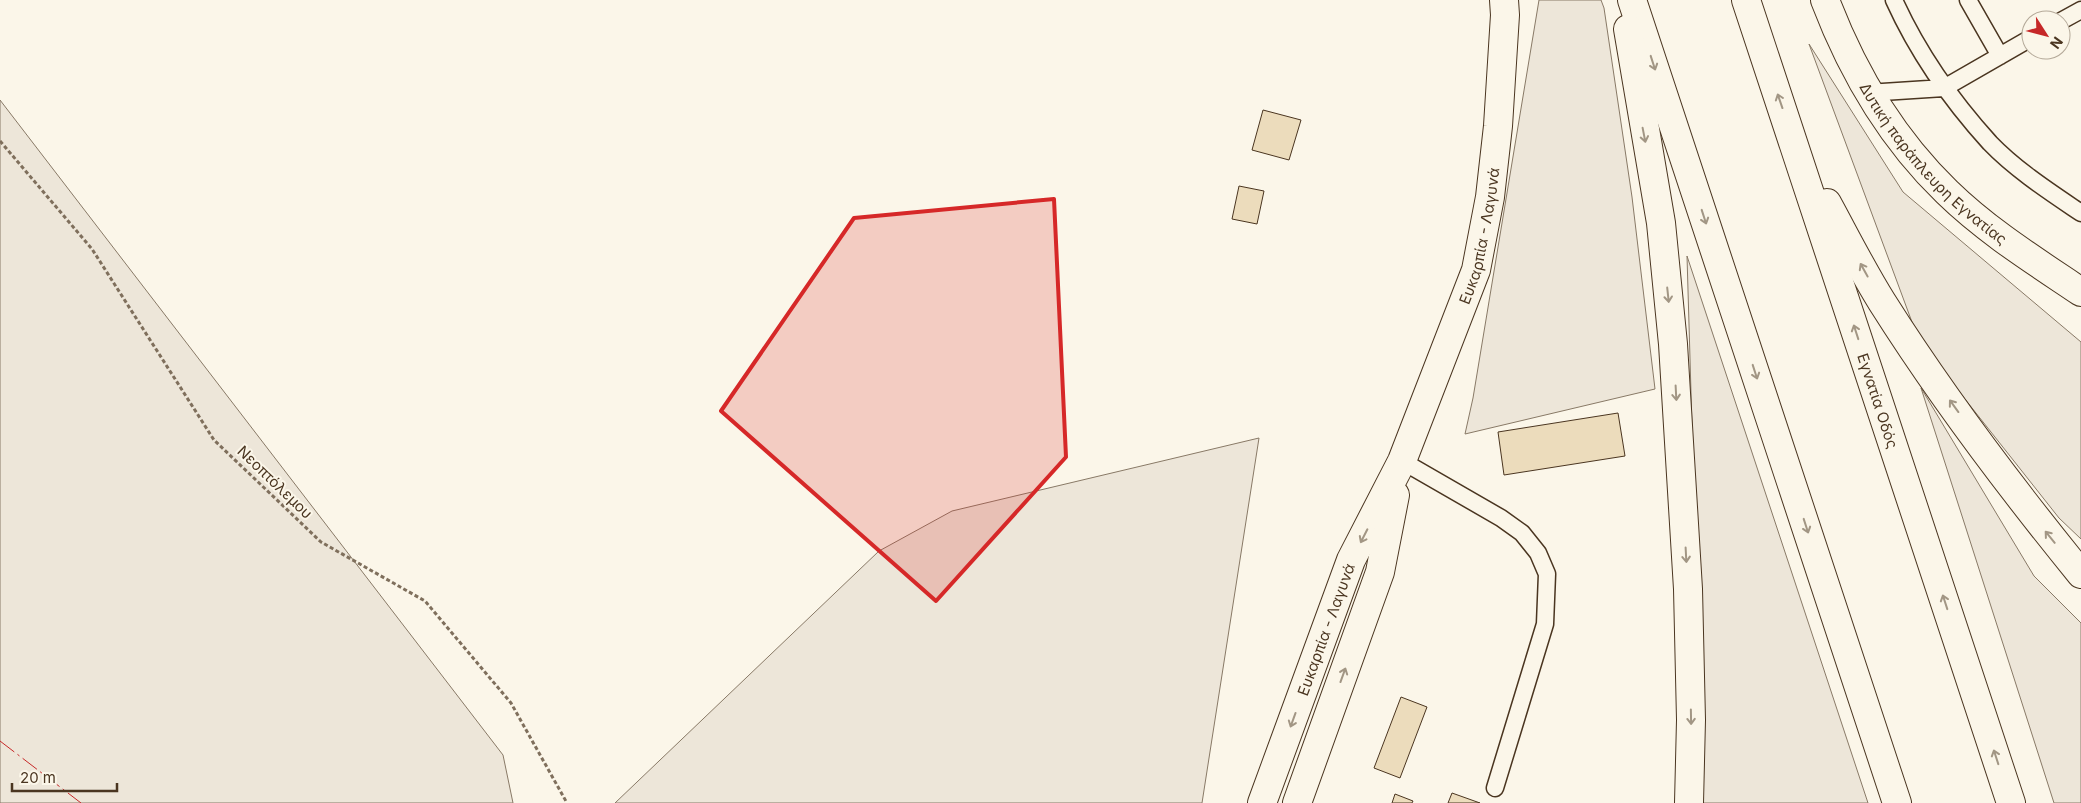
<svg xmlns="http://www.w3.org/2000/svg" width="2081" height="803" font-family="Inter,sans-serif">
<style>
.green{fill:#ede6d9;stroke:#887966}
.building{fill:#ecdcbc;stroke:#4a3520}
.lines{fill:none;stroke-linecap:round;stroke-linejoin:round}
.lane-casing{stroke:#4a3520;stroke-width:19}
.secondary-casing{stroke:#4a3520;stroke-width:30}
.highway-casing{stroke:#4a3520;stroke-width:30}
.path{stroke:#7f6f5c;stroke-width:3;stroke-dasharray:4 2.5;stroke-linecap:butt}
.lane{stroke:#fbf6e9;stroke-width:16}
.secondary{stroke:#fbf6e9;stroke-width:28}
.highway{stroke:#fbf6e9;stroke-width:28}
.power{stroke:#c62828;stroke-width:1;stroke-dasharray:18 4 2.5 4;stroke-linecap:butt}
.oneway{stroke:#a29684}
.marked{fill:#d62828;fill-opacity:0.2;stroke:#d62828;stroke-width:4;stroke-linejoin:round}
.labels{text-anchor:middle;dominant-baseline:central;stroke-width:4;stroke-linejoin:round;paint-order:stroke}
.street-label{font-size:15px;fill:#4a3520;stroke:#fbf6e9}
</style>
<rect width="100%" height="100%" fill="#fbf6e9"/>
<!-- green -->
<path class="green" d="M1539,0h62l3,8 28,189 23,192 -190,45 8,-36z
M1809,44l94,148 178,150v197l-22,-21 -140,-177z
M0,100l503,655 10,48h-513z
M1687,256l181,547h-165z
M1921,388l113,188 47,47v180h-27z
M1259,438l-57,365h-587l264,-252 73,-40z"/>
<!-- building -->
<path class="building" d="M1263,110l38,10 -12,40 -37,-10z
M1239,186l25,5 -7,33 -25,-5z
M1618,413l7,43 -121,19 -6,-43z
M1401,697l26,10 -27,71 -26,-10z
M1452,793l28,10h-32z
M1395,794l18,7 -1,2h-20z"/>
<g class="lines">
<defs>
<path id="lane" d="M1894,0c24,53 57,100 96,143 26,27 60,49 91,70
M1968,0l32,56
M2061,21l20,-11
M1867,93l77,-5 87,-50
M1402,461l99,57 21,15 16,20 9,21 -2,50 -50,164"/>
<g id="secondary">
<path id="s1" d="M1825,0c27,71 66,138 122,192 40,39 88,69 134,100"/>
<path id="s2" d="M1262,803l89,-243 51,-99 74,-191 14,-73 8,-71 7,-111 -1,-15"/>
<path d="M1297,803l83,-231 15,-77"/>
</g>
<g id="highway">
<path d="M1632,0l265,803"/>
<path id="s3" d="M1746,0l265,803"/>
<path d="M1628,29l33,194 12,121 15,245 3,131 -2,83"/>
<path d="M1827,203c18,33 35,67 55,99 60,95 129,186 199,272"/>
</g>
</defs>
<!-- lane casing -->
<use href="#lane" class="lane-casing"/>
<!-- secondary casing -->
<use href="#secondary" class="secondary-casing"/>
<!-- highway casing -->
<use href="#highway" class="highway-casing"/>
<!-- path -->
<path class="path" d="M0,141l92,108 122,191 107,102 104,59 86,102 56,100"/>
<!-- lane -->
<use href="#lane" class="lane"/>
<!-- secondary -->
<use href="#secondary" class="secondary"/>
<!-- highway -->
<use href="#highway" class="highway"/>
<!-- power -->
<path class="power" d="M0,741l81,62"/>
</g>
<!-- one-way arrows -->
<defs><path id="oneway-shaft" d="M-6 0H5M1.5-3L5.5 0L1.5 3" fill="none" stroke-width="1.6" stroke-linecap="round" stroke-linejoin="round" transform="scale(1.25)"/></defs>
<g class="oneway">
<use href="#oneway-shaft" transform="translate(1653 63) rotate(72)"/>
<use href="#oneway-shaft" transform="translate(1780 101) rotate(-109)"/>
<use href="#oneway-shaft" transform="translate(1644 135) rotate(79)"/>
<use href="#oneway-shaft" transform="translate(1704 217) rotate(72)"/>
<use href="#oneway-shaft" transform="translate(1864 270) rotate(-119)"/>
<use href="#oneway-shaft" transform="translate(1668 295) rotate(84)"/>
<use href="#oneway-shaft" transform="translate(1856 332) rotate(-108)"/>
<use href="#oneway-shaft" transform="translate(1755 372) rotate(72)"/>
<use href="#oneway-shaft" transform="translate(1676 393) rotate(87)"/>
<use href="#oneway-shaft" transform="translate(1954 406) rotate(-126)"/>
<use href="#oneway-shaft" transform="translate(1806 526) rotate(72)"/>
<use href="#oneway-shaft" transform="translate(1364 536) rotate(117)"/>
<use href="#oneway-shaft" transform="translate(2050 537) rotate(-129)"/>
<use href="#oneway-shaft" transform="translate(1686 555) rotate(87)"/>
<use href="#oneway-shaft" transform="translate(1945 602) rotate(-108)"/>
<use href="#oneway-shaft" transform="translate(1343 675) rotate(-70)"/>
<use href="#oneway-shaft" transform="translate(1691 717) rotate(89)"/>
<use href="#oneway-shaft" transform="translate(1293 720) rotate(110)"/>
<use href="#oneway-shaft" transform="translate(1996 757) rotate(-108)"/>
</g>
<!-- marked area -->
<path class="marked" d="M1054,199l12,258 -130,144 -215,-190 133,-193z"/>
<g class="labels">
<!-- street labels -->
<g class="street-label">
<text stroke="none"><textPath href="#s1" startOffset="199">Δυτική παράπλευρη Εγνατίας</textPath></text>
<text stroke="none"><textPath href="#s2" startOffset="609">Ευκαρπία - Λαγυνά</textPath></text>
<text stroke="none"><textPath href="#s3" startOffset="422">Εγνατία Οδός</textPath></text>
<text transform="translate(275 482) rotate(44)">Νεοπτόλεμου</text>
<text stroke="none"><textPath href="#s2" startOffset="185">Ευκαρπία - Λαγυνά</textPath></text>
</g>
</g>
<!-- north arrow -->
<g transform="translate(2046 35) rotate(126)"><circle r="24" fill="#fbf6e9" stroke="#b4a999"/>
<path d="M0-4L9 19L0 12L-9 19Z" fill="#c62828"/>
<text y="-8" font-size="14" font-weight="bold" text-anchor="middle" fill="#4a3520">N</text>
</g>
<!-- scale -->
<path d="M12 783v8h105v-8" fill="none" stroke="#4a3520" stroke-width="2.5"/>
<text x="20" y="783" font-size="15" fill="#4a3520" stroke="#fbf6e9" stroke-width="4" paint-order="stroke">20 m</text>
</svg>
